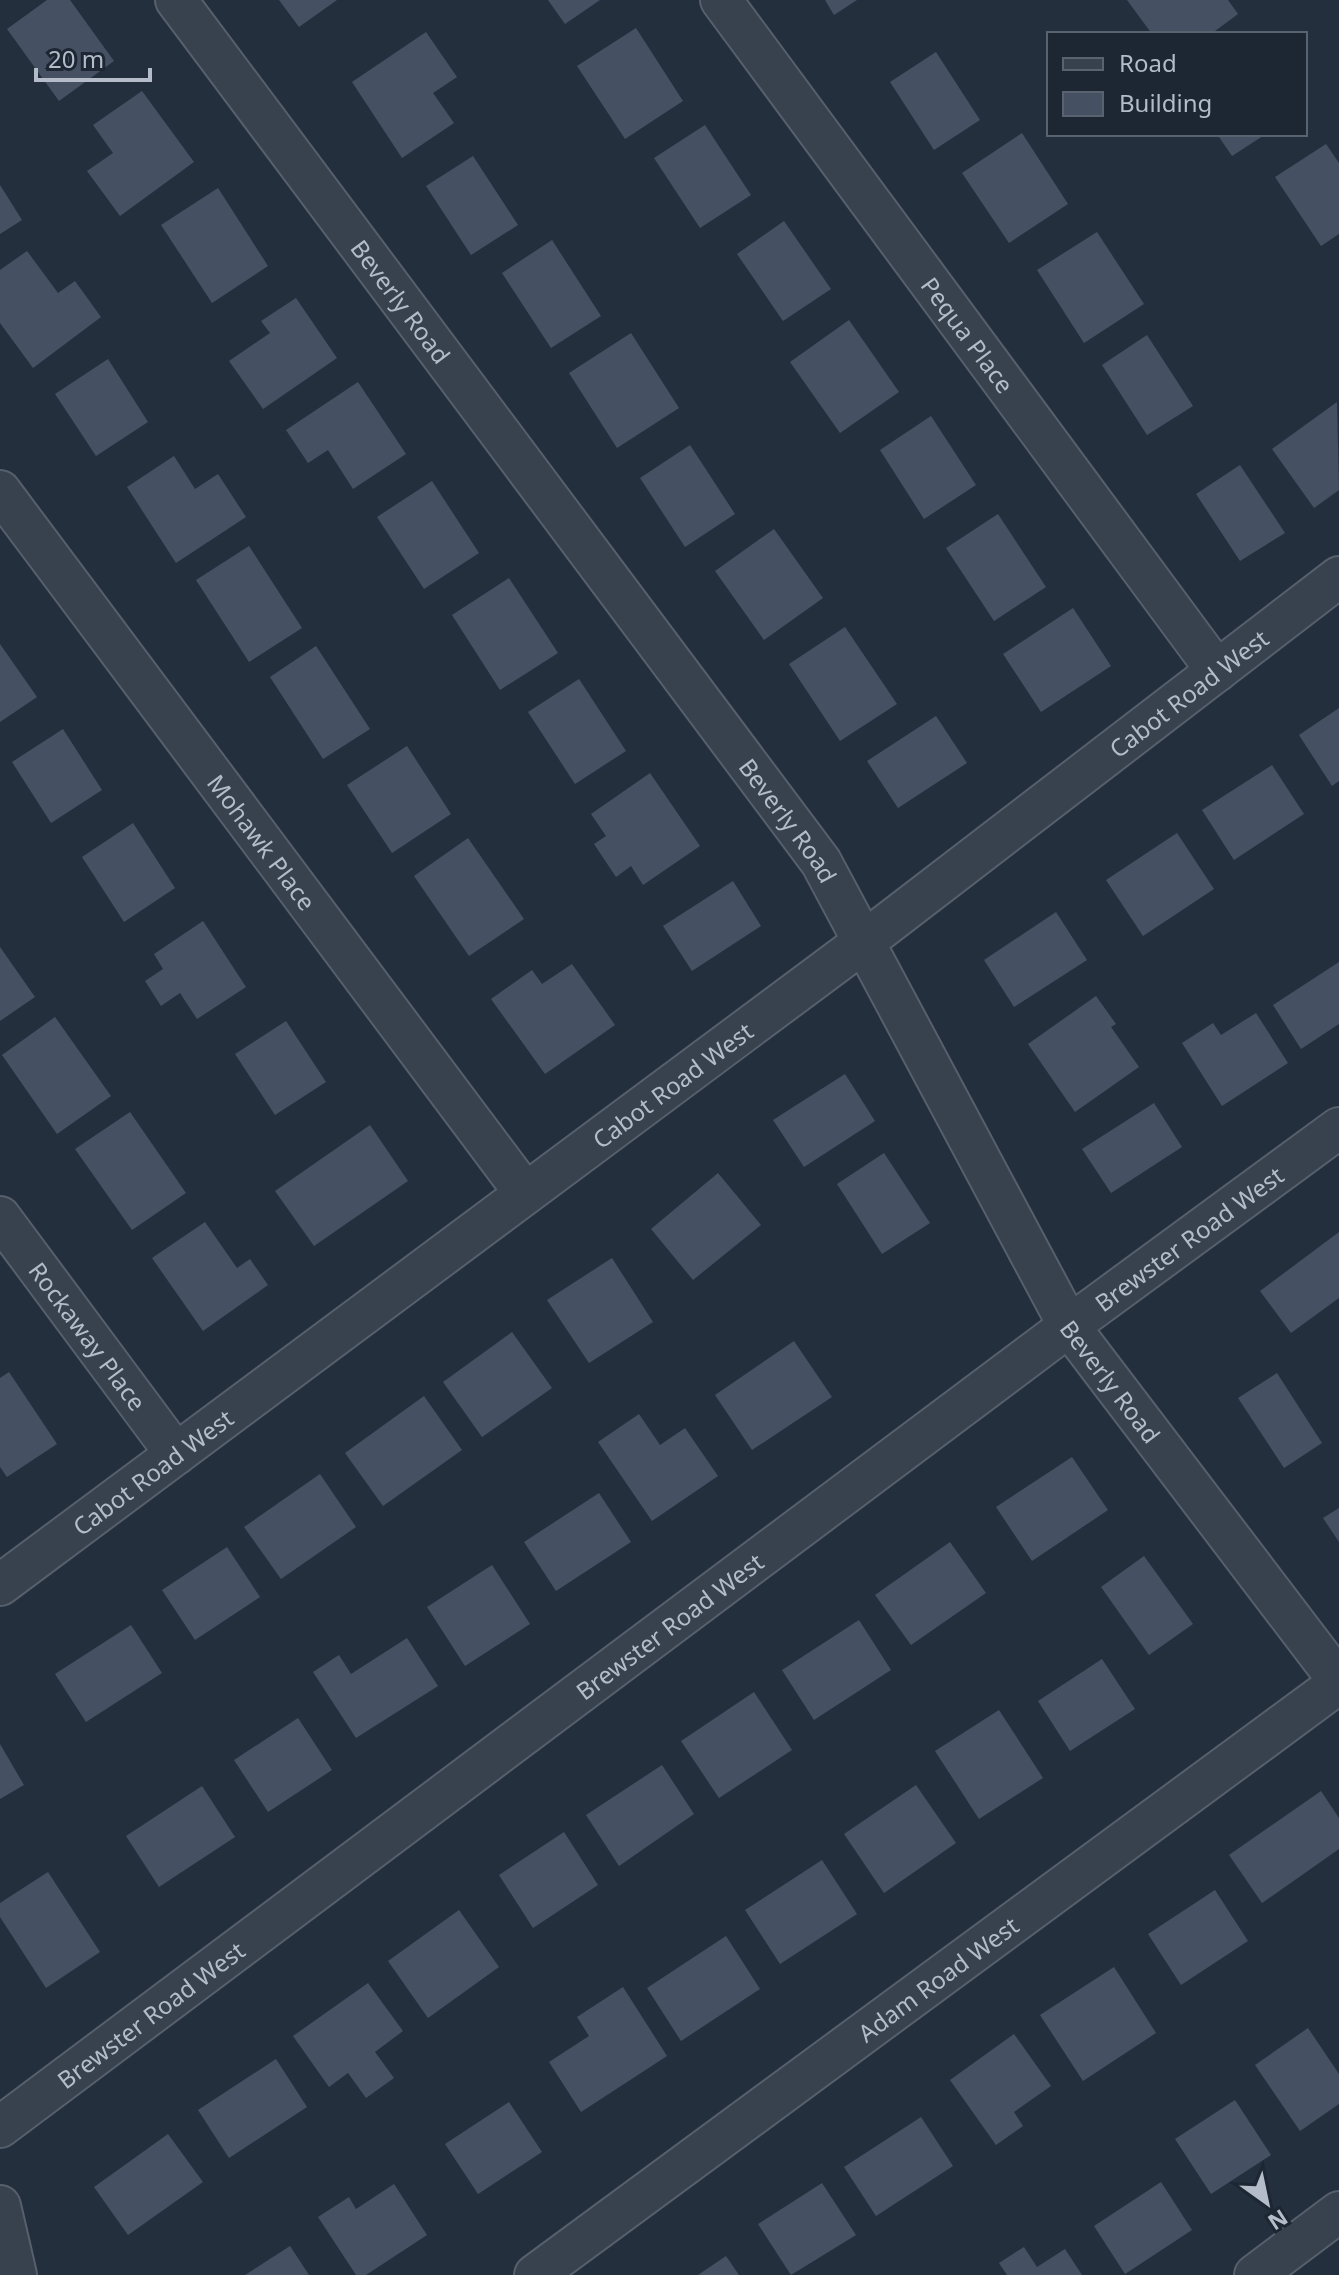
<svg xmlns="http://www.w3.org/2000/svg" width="1339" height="2275" font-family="'Noto Sans',sans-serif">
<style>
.building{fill:#455162}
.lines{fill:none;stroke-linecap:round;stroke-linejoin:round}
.minor-casing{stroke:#565f6c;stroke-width:44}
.minor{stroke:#38414e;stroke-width:40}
.labels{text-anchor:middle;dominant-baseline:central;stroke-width:6;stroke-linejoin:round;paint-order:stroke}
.street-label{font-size:24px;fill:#b4bcc9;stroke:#1d2633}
</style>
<rect width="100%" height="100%" fill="#242f3e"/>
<!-- building -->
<path class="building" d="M47,0h23l44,61 -55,40 -52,-72z
M279,0h58l-38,27z
M548,0h52l-35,24z
M825,0h32l-23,15z
M1127,0h101l10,14 -27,20h-59z
M636,28l47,73 -58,38 -48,-73z
M426,32l31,45 -24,16 21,30 -52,35 -50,-76z
M936,52l44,68 -46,30 -44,-68z
M142,91l52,71 -74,54 -33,-45 26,-18 -20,-28z
M705,125l46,70 -51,33 -46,-70z
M1022,133l46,71 -59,39 -47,-70z
M1217,134h49l-34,22z
M1326,144l13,19v71l-18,12 -46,-69z
M473,156l45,69 -47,30 -45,-69z
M0,185l22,35 -22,14z
M218,188l50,78 -56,37 -51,-78z
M784,221l47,68 -48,32 -46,-67z
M1097,232l47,72 -60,39 -47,-73z
M552,240l49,76 -50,32 -49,-75z
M27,251l31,42 17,-12 26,36 -68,51 -33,-45v-53z
M296,298l41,60 -74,51 -34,-48 41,-28 -9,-12z
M849,320l50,72 -59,41 -50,-71z
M631,333l48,75 -62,40 -48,-75z
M1147,335l46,71 -46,29 -45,-70z
M108,359l40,63 -52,34 -41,-62z
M358,382l48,72 -53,35 -25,-39 -20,13 -22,-33z
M1337,402l2,88 -25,18 -42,-59z
M931,416l45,69 -52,34 -44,-69z
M690,445l45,69 -50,33 -45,-69z
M174,456l21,33 23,-15 28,43 -70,46 -49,-76z
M1240,465l45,68 -45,28 -44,-67z
M432,481l47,72 -55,36 -47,-72z
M998,514l48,73 -52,34 -48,-73z
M774,529l49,69 -59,42 -49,-69z
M249,546l53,82 -53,34 -53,-82z
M509,578l49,75 -58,37 -48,-75z
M1073,608l38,58 -70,46 -38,-58z
M845,627l52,77 -57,37 -51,-77z
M0,644l37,53 -37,25z
M316,646l54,83 -47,30 -53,-82z
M579,679l47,72 -51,33 -47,-72z
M1339,708v73l-7,5 -33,-51z
M936,716l31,47 -69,45 -31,-47z
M63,729l39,61 -51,33 -39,-61z
M407,746l44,68 -59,39 -45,-68z
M1272,765l32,49 -70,46 -32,-50z
M650,773l50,73 -57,39 -12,-19 -15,11 -22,-33 12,-8 -15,-22z
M133,823l42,65 -51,34 -42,-65z
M1177,833l37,56 -71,47 -37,-56z
M468,838l56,81 -55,37 -55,-80z
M733,881l28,45 -69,45 -29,-45z
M1056,912l31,48 -73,47 -30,-47z
M203,921l43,66 -49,32 -17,-26 -19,13 -16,-25 18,-12 -9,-15z
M0,947l35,50 -35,24z
M1339,962v62l-38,25 -28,-44z
M572,964l43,61 -70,49 -54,-75 41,-29 10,14z
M1096,996l20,28 -5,3 28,40 -64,45 -47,-68z
M1256,1013l32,50 -66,43 -40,-63 31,-20 8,12z
M55,1017l56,79 -54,38 -55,-79z
M286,1021l40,61 -51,33 -40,-61z
M845,1074l30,47 -71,46 -31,-47z
M1154,1103l28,44 -71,46 -29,-44z
M130,1112l56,81 -54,37 -57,-81z
M370,1125l38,56 -94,65 -39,-55z
M884,1153l46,70 -48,31 -45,-70z
M718,1173l43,52 -68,55 -42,-51z
M205,1222l32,46 13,-9 18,26 -65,46 -51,-73z
M1339,1232v66l-48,35 -31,-42z
M612,1258l41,64 -64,41 -42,-63z
M512,1332l40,56 -70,49 -39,-55z
M794,1341l38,56 -80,53 -37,-55z
M9,1372l48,72 -50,33 -7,-10v-89z
M1277,1373l45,70 -38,25 -46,-70z
M424,1396l38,54 -79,56 -38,-53z
M639,1414l21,31 25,-17 33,48 -66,45 -54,-79z
M1072,1457l36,53 -76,51 -36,-54z
M320,1474l36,53 -75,52 -37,-52z
M599,1493l32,49 -75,49 -32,-49z
M1339,1508v34l-16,-24z
M950,1542l36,51 -75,52 -36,-50z
M227,1547l33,50 -65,43 -33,-50z
M1144,1556l49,68 -44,31 -48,-68z
M492,1565l38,59 -65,42 -38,-59z
M859,1620l32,50 -77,50 -32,-50z
M131,1625l31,48 -76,49 -31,-48z
M407,1638l31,48 -82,52 -43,-66 26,-17 12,19z
M1102,1659l33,50 -65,42 -32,-50z
M754,1692l38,58 -73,48 -38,-57z
M999,1710l44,68 -64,41 -44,-68z
M298,1718l34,52 -64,42 -34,-52z
M0,1744l24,41 -24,14z
M662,1765l32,49 -75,52 -33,-51z
M916,1785l40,58 -72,50 -40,-59z
M202,1786l33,51 -76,50 -33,-51z
M1321,1791l18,27v31l-77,54 -33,-48z
M564,1832l34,53 -65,43 -34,-53z
M822,1860l35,54 -77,50 -35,-54z
M48,1872l52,80 -54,36 -46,-71v-14z
M1215,1890l33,51 -67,44 -33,-51z
M459,1910l40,57 -71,51 -40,-57z
M726,1936l34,53 -79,52 -34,-53z
M1114,1967l42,66 -73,48 -43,-66z
M368,1983l35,48 -28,21 19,26 -28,20 -18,-25 -19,14 -36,-51z
M623,1987l44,69 -86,56 -32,-50 40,-26 -12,-19z
M1308,2028l31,46v30l-39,27 -45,-66z
M1014,2034l37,52 -37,26 9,14 -27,19 -46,-65z
M276,2059l31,48 -78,51 -31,-48z
M1235,2100l36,55 -60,39 -36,-55z
M509,2102l33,50 -64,42 -33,-50z
M921,2117l32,49 -77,50 -32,-49z
M168,2134l35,48 -75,53 -34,-48z
M1161,2182l31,48 -67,44 -31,-48z
M822,2183l34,52 -65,40 -33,-51z
M394,2184l33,51 -61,40h-10l-38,-58 31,-20 7,12z
M290,2246l19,29h-64z
M1024,2247l13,20 28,-18 17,26h-75l-8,-12z
M726,2256l13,19h-41z"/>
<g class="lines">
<defs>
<g id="minor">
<path id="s1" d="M176,0l645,862 248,464 270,355"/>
<path id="s2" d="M721,0l496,671"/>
<path id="s3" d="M0,491l525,702"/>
<path id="s4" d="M0,1217l176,237"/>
<path id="s5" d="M0,1585l865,-644 474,-364"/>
<path id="s6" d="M0,2127l1069,-801 270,-198"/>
<path d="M0,2206l16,69"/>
<path id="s7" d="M535,2275l804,-592"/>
<path d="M1255,2275l84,-63"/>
</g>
</defs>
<!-- minor casing -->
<use href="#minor" class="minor-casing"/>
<!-- minor -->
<use href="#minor" class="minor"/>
</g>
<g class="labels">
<!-- street labels -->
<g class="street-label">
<text stroke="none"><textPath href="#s1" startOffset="376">Beverly Road</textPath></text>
<text stroke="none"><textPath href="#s2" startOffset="416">Pequa Place</textPath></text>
<text stroke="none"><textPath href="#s5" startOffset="1486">Cabot Road West</textPath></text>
<text stroke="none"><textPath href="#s1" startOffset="1024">Beverly Road</textPath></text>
<text stroke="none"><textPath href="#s3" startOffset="438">Mohawk Place</textPath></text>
<text stroke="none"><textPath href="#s5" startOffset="838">Cabot Road West</textPath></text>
<text stroke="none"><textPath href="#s6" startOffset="1484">Brewster Road West</textPath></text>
<text stroke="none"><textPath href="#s4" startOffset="148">Rockaway Place</textPath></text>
<text stroke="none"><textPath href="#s1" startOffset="1672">Beverly Road</textPath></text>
<text stroke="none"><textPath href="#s5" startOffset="190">Cabot Road West</textPath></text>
<text stroke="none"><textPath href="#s6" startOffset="836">Brewster Road West</textPath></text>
<text stroke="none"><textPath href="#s7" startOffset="500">Adam Road West</textPath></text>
<text stroke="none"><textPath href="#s6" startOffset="188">Brewster Road West</textPath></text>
</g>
</g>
<!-- legend -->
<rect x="1047" y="32" width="260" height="104" fill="#1d2633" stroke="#59626f" stroke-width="2"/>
<rect x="1063" y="58" width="40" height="12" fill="#38414e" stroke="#59626f" stroke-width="2"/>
<text x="1119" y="72" font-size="24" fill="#b4bcc9">Road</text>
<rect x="1063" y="92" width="40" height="24" fill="#455162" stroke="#59626f" stroke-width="2"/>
<text x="1119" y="112" font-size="24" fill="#b4bcc9">Building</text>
<!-- north arrow -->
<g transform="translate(1267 2203) rotate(147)" stroke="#1d2633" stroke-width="6" paint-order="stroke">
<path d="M0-6L14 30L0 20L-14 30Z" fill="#b4bcc9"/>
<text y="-12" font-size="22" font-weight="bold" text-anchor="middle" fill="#b4bcc9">N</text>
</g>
<!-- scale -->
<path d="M36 68v12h114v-12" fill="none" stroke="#b4bcc9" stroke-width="4"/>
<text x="48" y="68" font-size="24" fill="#b4bcc9" stroke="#1d2633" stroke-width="6" paint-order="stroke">20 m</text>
</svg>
